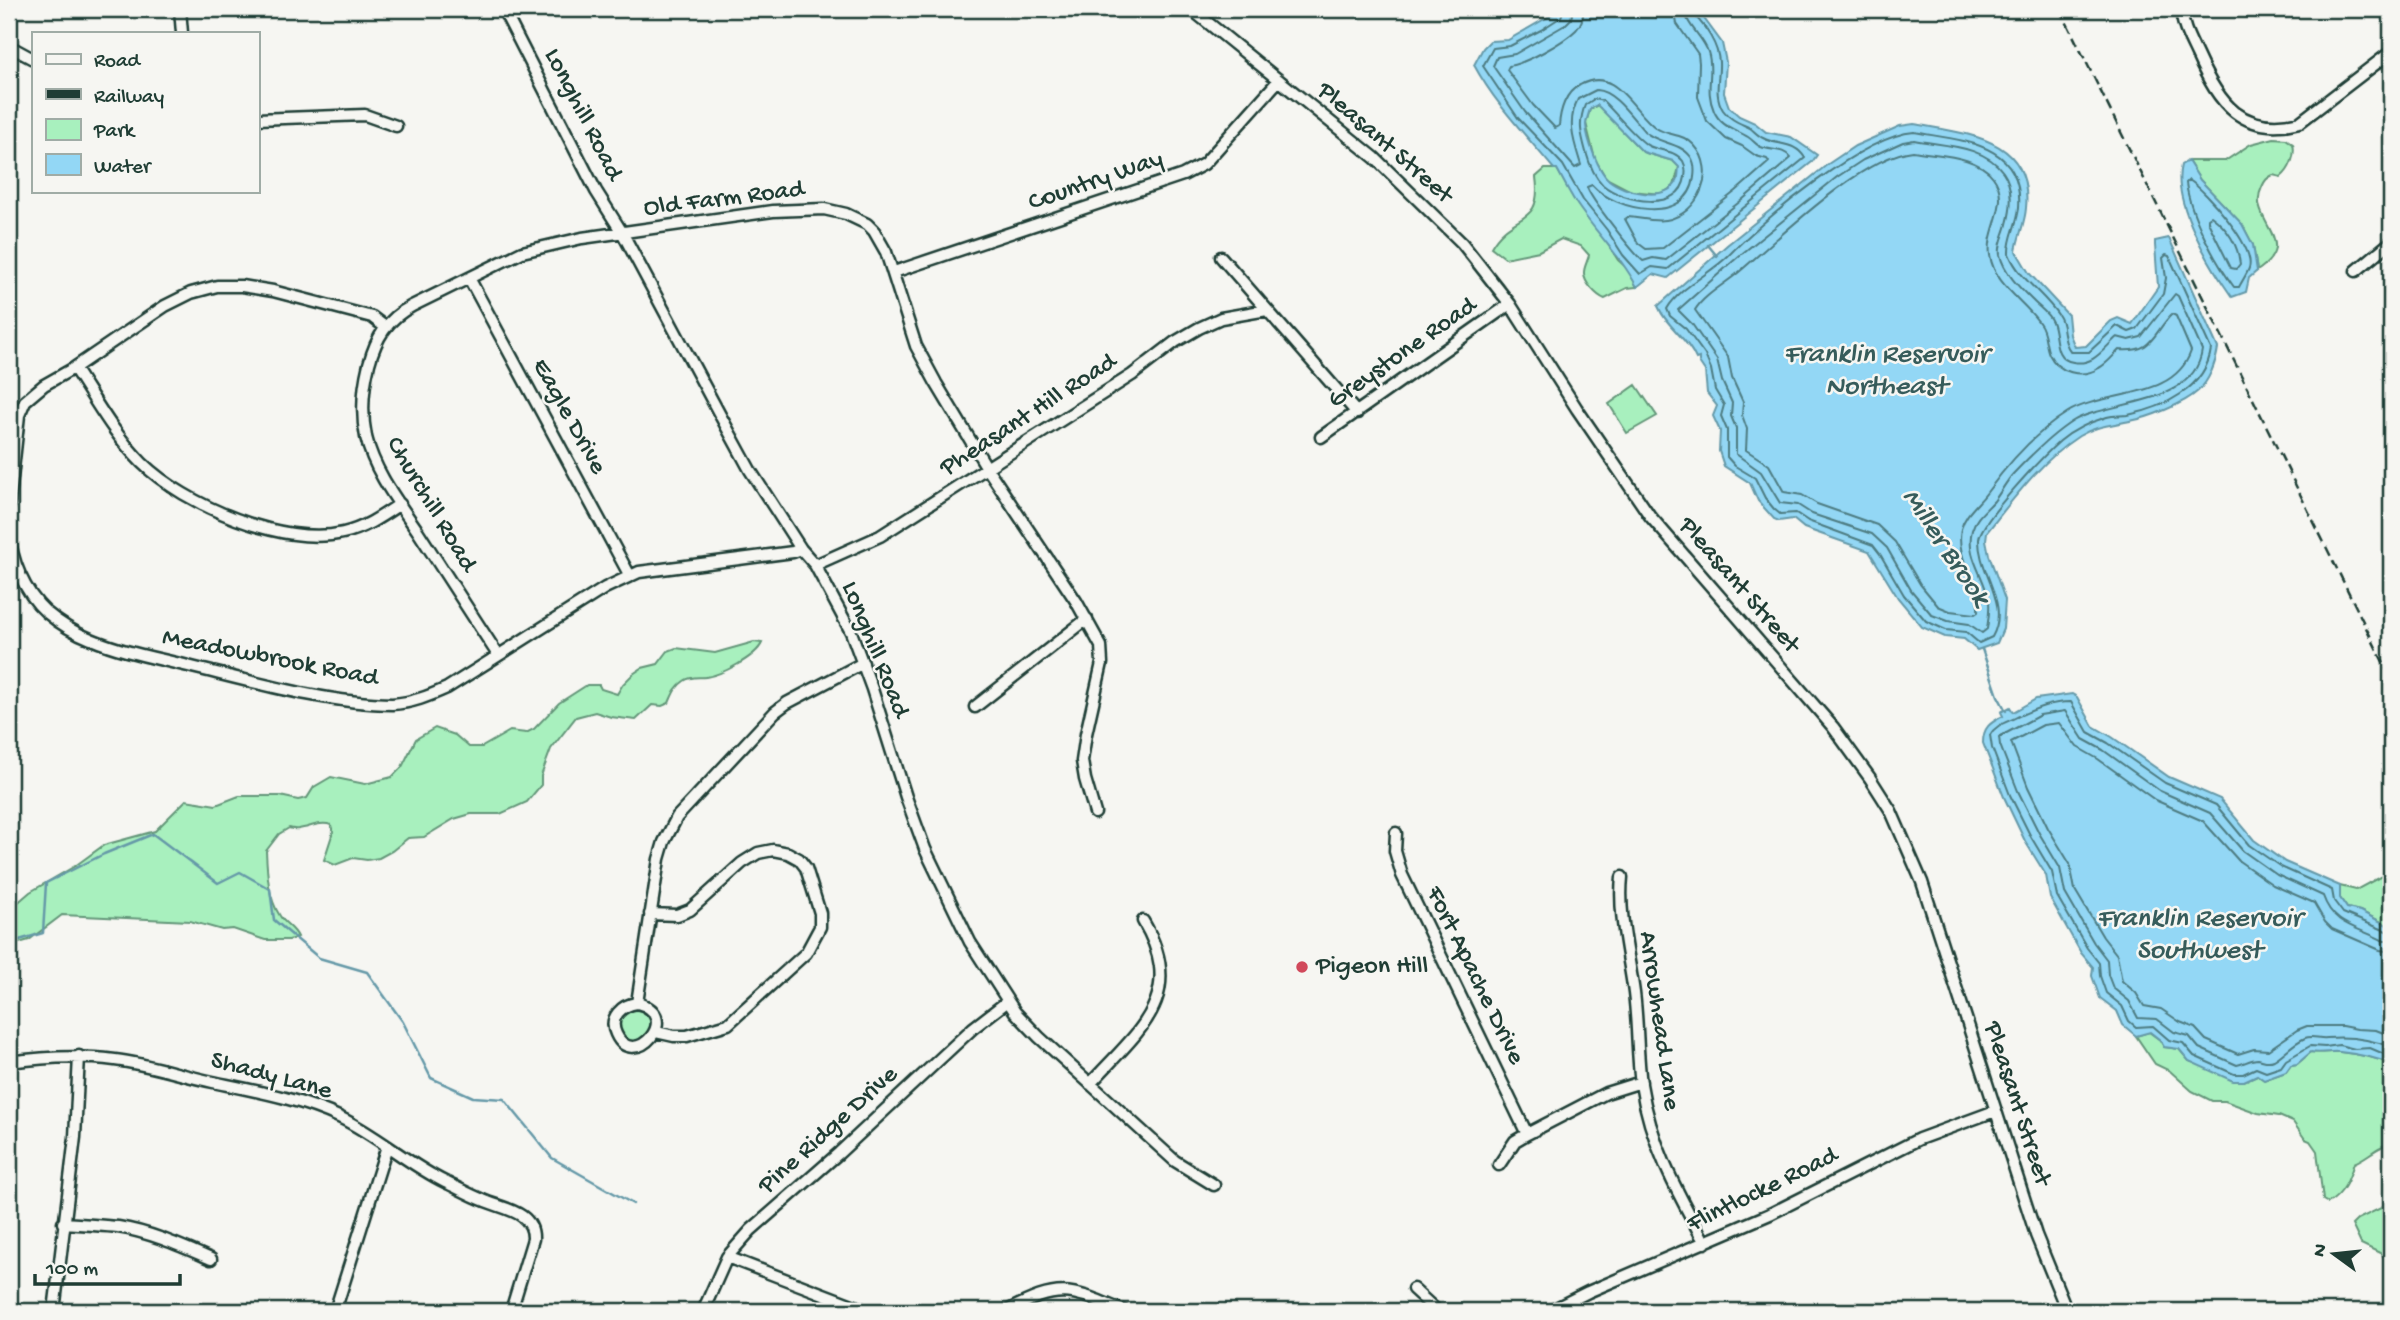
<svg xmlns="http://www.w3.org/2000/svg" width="2400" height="1320" font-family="'Gochi Hand',sans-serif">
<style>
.green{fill:#a8f0be;stroke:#649679;stroke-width:2}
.water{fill:#93d7f5;stroke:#6599a8;stroke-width:2;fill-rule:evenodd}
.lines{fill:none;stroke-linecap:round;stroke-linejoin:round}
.shore{stroke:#4d7b81;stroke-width:2}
.stream{stroke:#6599a8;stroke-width:2.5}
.minor-casing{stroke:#1f3d34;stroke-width:15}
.minor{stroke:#f6f6f2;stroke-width:10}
.rail{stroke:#1f3d34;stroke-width:2.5;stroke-dasharray:10 5;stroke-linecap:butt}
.poi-dot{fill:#d1495b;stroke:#f6f6f2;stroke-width:2.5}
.labels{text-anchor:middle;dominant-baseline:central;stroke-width:5;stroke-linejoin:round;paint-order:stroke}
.street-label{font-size:26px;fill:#1f3d34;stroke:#f6f6f2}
.poi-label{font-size:26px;fill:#1f3d34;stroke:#f6f6f2;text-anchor:start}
.water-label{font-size:28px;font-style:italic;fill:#365c5b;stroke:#f6f6f2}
</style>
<rect width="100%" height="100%" fill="#f6f6f2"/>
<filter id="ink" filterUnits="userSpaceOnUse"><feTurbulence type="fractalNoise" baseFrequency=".0143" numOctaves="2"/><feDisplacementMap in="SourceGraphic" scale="14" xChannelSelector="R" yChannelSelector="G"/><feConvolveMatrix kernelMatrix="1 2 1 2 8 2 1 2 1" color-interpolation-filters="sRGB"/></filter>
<g filter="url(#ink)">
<!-- green -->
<path class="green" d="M1598,105l45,47 30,9 6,6 -5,19 -13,8 -30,-3 -25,-13 -11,-19 -9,-36 4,-14z
M2274,138l12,1 7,5c3,11 -3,26 -12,33l-8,-2c-6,3 -8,5 -11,12 -17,34 41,53 -5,84l-4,-26 -11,-21 -42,-44 -12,-19h37l26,-17z
M1545,169h12l20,35 25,31 16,25 10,9 9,18 -10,1 -22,11c-8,-3 -22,-17 -21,-27 0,-5 4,-12 5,-17l-8,-9 -20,-7 -22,12 -34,7 -14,-11c20,-36 52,-19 45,-70z
M1636,385l21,31 -30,17 -18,-29z
M754,642l8,1c-6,14 -41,32 -56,34 -8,1 -15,-1 -22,4 -9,6 -11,13 -15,22l-7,3 -10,-1 -16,15 -25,-3 -16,-5 -19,5 -25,32 -10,27v9l-14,17 -27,12h-29l-17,5 -30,18 -16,1 -16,13 -13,7 -12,2 -14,-2 -18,7 -11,-5 9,-28 -2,-7c-14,-5 -29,8 -42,3l-10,6 -13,17c1,21 2,47 14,65 5,8 14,12 18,21l-9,3h-24l-32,-11 -11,1 -32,-9 -128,-6 -33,25 -20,6v-32l6,-9 15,-13 45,-26 29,-21 51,-14 31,-31 30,5 23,-9h41l18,4 9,-2 7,-11 17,-10 34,7 27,-7 10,-10 14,-28 19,-11 20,7 14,12h13l28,-16 16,2 8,-4 25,-26 28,-18h12l2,4 16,5 6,-10 10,-10 9,-6 16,-4 10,-13 8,-3 39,5z
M2391,871v56l-31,-16 -13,-3 -7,-10v-12l16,4z
M619 1026a16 16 0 1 1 32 0a16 16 0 1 1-32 0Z
M2149,1032l11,8 4,7 15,2 10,12 55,20 13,-6 7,5 22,-8 5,-7 6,-1 14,-12c10,2 19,-1 29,0 18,2 34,5 51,12v80c-11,0 -24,14 -37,19 -5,16 -10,31 -26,40l-5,-3 -6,-49 -7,-10 -5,-2 -12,-17 -14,-6 -21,-3 -33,-12h-13l-20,-10 -22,-20 -15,-7 -19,-28z
M2391,1203v68l-9,-17 -21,-10 -9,-19 6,-6z"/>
<!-- water -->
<path class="water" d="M1562,9h135l25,34 4,19 -2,31 5,14 10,9 16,7 11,9 25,5 26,18 -5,7 -144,116 -15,-4 -16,13c-16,-31 -42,-55 -61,-84 -7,-11 -13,-23 -19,-34h-3c-28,-34 -59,-65 -80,-104l9,-17 7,-7 18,-1zM1597,105l46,47 30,9 6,6c-1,6 0,11 -3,16 -13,19 -52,9 -67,-3 -11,-9 -22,-41 -23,-55 0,-5 3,-12 4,-16z
M1914,124c52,10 119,13 112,84 -1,15 -8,29 -10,43l13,22 39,42 2,20 5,12 11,-1 25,-25 7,-3 14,6 26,-37 -3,-42v-4l14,-3 49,110c-2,15 -9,33 -20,43 -14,13 -50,27 -68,30 -18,4 -35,5 -51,15 -37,24 -65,62 -92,96l-1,8 3,15 16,45 -2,29 -6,14 -20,7 -13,-11 -19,-2 -23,-10 -24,-29 -29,-47 -65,-23 -11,-9 -14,2 -5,-2 -16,-18 -8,-18 -26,-17 -5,-15 1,-20 -7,-15 4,-10 -10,-13 -2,-22 -6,-9v-4l-3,1c-9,-22 -29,-31 -38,-53l69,-61 101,-81 27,-18 45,-20z
M2188,161l12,19 42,44 11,21 4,26 -8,7 -3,14 -14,5c-21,-30 -61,-95 -51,-132z
M2072,694l5,3 16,29 19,11 57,40 51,22 34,41 31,22 55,24v12l7,10 13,3 31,16v137c-17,-7 -33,-10 -51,-12 -10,-1 -19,2 -29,0l-14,12 -6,1 -5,7 -22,8 -7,-5 -13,6h-11l-44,-20 -10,-12 -15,-2 -4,-7 -10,-8 -14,4 -13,-11 -6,-14 -17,-13 -8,-22 1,-9 -12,-14 -31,-55 -4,-23 -21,-34 -21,-44 -21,-54c0,-16 7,-20 20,-27l-2,-4 9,-5 3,5 23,-13z"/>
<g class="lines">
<!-- shore -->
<path class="shore" d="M1564,9l-3,8 -20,13 -31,16 -17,2 -10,18 35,52 45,47 20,35 24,30 16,25 17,19 12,-7 16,2 137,-111c-10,-17 -27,-12 -42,-20 -5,-2 -9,-7 -13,-10 -10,-5 -20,-8 -27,-18 -10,-16 -3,-31 -4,-48 -1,-17 -13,-35 -25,-47l-1,-6
M1573,9l-2,10 -6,6 -50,29 -18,3 -4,9 32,46 50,56 6,-3c-7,-23 -15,-43 -3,-66l18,-9c19,1 36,28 48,41 13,13 35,10 47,26 4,6 4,13 3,20 -6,49 -79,34 -102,8l-5,2c2,10 47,67 56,74l10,-3 13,2 76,-60 49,-42c-7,-10 -19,-7 -30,-11 -5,-2 -8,-7 -13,-10 -13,-8 -27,-10 -34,-26 -10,-23 1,-38 -6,-59 -5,-16 -23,-27 -23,-43
M1584,9c-1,8 -2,15 -8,21 -13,13 -50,33 -67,36l-2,4 26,35 22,23 4,-2c1,-15 6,-34 21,-41 36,-20 52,26 76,43 12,8 27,5 38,17 24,26 5,69 -28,75 -12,2 -26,-2 -38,-3l-3,2 13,24 8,6 17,-1 73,-57 33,-29 -2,-3 -11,-3 -14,-10 -16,-7 -19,-18 -9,-24 1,-34 -1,-9 -21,-30 -3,-15
M1594,99l9,2c11,10 35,40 46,45 11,5 26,4 34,15 3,5 3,10 2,16 -5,36 -62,25 -82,8 -8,-8 -14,-22 -17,-33 -5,-18 -8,-29 -1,-47z
M1914,132c47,9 110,10 105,75 -1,16 -11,31 -10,47 11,26 35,39 50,62 7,10 2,24 12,36h18l28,-26 12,6 8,-3 26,-35 3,-16 -3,-20 3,-3 3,1 42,93c-5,39 -48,59 -83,66 -7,1 -14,0 -21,2 -17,5 -34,13 -47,24 -16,14 -80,81 -81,98 -1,34 32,64 13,98l-13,6 -13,-11 -20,-2 -20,-9 -22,-26 -24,-41 -7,-9 -65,-24 -12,-8 -16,1 -6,-5 -9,-11 -10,-20 -20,-12 -8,-9v-27l-6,-14 3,-11 -9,-15 -4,-21 -6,-14 -19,-26 -16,-13 -3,-7c12,-21 44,-36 61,-53 36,-37 135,-120 186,-124z
M1914,140c29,6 70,5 89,32 10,14 9,35 4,52 -2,10 -9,20 -7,31 4,18 22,35 34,47 6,6 15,12 18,20 6,13 0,37 21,40 21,4 30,-13 44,-25l12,3 12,-3 34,-43 3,2 24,54c-7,56 -92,50 -129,71 -22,14 -42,34 -60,53 -7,8 -12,18 -19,27 -8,9 -19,17 -22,29 -7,27 14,47 17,72 1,9 -1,19 -2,27l-5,4 -13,-9 -21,-3 -16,-6 -21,-25 -24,-42 -15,-14 -60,-20 -14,-9 -18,-2 -19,-31 -25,-18v-26l-5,-12 1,-13 -10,-22 -5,-21 -25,-36 -14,-14 61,-54 98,-79 26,-17 40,-18z
M1913,151c25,5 64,4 80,26 19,25 -7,52 -3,78 4,30 35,46 50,69 6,8 5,21 9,30 9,19 33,25 50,14 8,-4 14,-12 20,-18 35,3 33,-16 53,-36l4,2 15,35c-17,50 -86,39 -123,61 -32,20 -58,49 -80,79 -9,13 -23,22 -27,38 -6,31 19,54 17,83l-3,2 -25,-3 -12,-5 -18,-22 -25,-42 -18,-17 -60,-21 -15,-9 -18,-3 -15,-27 -23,-15 1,-21 -5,-14 1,-13 -11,-24 -4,-21 -33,-47c9,-15 30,-26 44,-38 39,-33 123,-116 174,-121z
M2189,180c16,10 67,67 60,88 -1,4 -8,15 -10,19h-5c-19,-26 -44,-72 -48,-104z
M2211,216c16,12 27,28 29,48l-4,5 -5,-1 -23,-46v-4z
M2391,933l-48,-20 -9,-12 -2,-11 -51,-23 -32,-22 -33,-40 -51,-22 -57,-40 -20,-11 -17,-30c-21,0 -36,7 -54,15 -9,5 -21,7 -27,18l2,13 18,47 21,42 21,35 5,24 30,52 12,15 1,13 6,17 16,13 7,15 7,6 17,-1 16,14 14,3 11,13 40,18h9l13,-6 10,4 15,-5 5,-7 24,-14 15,1 14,-2 16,4 15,-1 21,9
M2391,941h-7c-26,-14 -51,-15 -61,-45l-46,-21 -34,-24 -33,-38 -50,-22 -57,-41 -20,-11 -18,-28 -25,4 -41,22 1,8 18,46 21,42 21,35 5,25 29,50 13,17 1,15 5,13 16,13 9,17 19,1 17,13 15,4 10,12 38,17c7,-1 13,-6 21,-6 6,1 9,4 16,1 10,-6 19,-17 31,-22 7,-3 14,1 22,0 22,-2 44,1 64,9
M2391,952l-11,-2 -48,-21 -7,-7 -11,-19 -41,-18 -34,-24 -36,-40 -48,-21 -57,-41 -21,-12 -18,-24 -16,2 -32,17 17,45 20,41 22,36 5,26 28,47 14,18 5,26 14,12 8,13 17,3 19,13 15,6 11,12 32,14 16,-5 14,1 29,-20 10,-4h35l15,3 19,1 15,6"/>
<!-- stream -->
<path class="stream" d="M1708,245l9,11
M1982,649l16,47 8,15
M9,943l34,-10 3,-50 58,-29 49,-20 65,49 22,-11 30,17 4,31 45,38 48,14 36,50 28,56 42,19 31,2 48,59 81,46"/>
<defs>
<path id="minor" d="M180,9l2,24
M503,9l93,182 27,43 97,181 30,55 51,79 14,16 36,67 21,57 34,108 19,52 45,93 45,70 24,25 136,124 39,24
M1191,9l184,149 87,85 48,61 67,105 73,107 183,211 37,51 21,33 31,71 114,353 31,76
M2181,9c1,17 9,31 16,46 22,49 45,81 103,67l91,-70
M9,46l24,13
M257,119l108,-4 31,11
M1221,257l136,156
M2356,271l35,-29
M894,272l289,-97 21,-11 75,-84
M469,278l161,298
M74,368c21,32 41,68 68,95 43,42 141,84 201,70 22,-5 39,-17 57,-29
M1321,437l189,-133
M9,506l10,-91 6,-14 19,-16 30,-17 91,-62 26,-13 26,-7h25l31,5 99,26 13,10
M9,531c2,29 15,61 37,81 13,11 29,21 45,27 31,13 65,19 97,27 62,15 141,38 204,38 20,-1 37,-8 55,-16l158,-100 34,-16 154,-20 8,-3
M815,565l65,-29 252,-161 43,-33 24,-14 22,-10 46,-8
M498,655c-27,-41 -54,-83 -81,-125 -19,-28 -43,-59 -51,-93 -5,-24 -3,-49 3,-73 7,-26 18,-45 43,-58l110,-54 60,-14 191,-27 51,-2 22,5 21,10 7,7 12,21 30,94 20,37 51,85 89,133 25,45 1,17 -16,71 -4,27 3,18 10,34
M975,707l112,-88
M1396,833l-1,18 7,24 125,259
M1622,877c-4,38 7,78 12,116 4,31 3,61 7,91 9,59 36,108 64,159
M650,914l27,1 13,-5 52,-47 16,-10 15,-3 15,3 11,6 7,9 14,45v14l-14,26 -78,71 -41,12h-13l-18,-4
M637,1003c48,12 -4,69 -21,31 -8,-17 6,-29 21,-31l22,-144 5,-17 13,-25 98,-105 12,-9 76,-40
M9,1062c35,-5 70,-7 106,-2 33,4 65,15 98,22 43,9 88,17 128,36 37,18 67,46 104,64 13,6 25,13 38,18 20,9 51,11 50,39l-22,72
M1090,1084c48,-53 98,-87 53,-163
M1499,1165l16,-24 12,-7 79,-41 35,-11
M63,1223c18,1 37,2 55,4 32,5 63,19 93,32
M727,1257l141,54
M1413,1289l24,22
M54,1311l21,-174 4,-81
M335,1311l52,-165
M703,1311l24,-54 24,-27 88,-77 134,-125 35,-27
M1007,1311c54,-28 63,-22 117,0
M1550,1311l38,-19 182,-78 149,-75 76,-28"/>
</defs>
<!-- minor casing -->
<use href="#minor" class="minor-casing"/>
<!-- minor -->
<use href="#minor" class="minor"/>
<!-- rail -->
<path class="rail" d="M2060,9l331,669"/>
</g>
</g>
<!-- markers -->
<circle class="poi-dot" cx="1302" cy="967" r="7"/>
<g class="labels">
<!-- street labels -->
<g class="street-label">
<text transform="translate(582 115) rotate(63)">Longhill Road</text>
<text transform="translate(1384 144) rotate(41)">Pleasant Street</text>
<text transform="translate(1096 182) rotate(-19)">Country Way</text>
<text transform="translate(724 200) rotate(-7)">Old Farm Road</text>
<text transform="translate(1403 354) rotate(-35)">Greystone Road</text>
<text transform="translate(1029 416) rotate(-33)">Pheasant Hill Road</text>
<text transform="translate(568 417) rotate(61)">Eagle Drive</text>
<text transform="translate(430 505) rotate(59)">Churchill Road</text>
<text transform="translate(1738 586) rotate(49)">Pleasant Street</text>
<text transform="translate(874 650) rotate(68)">Longhill Road</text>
<text transform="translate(270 659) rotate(11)">Meadowbrook Road</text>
<text transform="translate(1474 976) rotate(64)">Fort Apache Drive</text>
<text transform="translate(1658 1021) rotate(82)">Arrowhead Lane</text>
<text transform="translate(271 1077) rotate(15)">Shady Lane</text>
<text transform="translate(2016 1104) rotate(72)">Pleasant Street</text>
<text transform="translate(829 1131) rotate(-42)">Pine Ridge Drive</text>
<text transform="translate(1763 1191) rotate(-26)">Flintlocke Road</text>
</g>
<!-- poi labels -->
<g class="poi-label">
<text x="1316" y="967">Pigeon Hill</text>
</g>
<!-- water labels -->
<g class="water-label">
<text x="1886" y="355">Franklin Reservoir<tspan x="1886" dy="32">Northeast</tspan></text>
<text transform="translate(1945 548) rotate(56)">Miller Brook</text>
<text x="2199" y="919">Franklin Reservoir<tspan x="2199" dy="32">Southwest</tspan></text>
</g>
</g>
<!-- margin -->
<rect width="2400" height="1320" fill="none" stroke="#f6f6f2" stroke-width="35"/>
<rect x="18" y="18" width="2365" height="1285" fill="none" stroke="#1f3d34" stroke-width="2.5" filter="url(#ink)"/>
<!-- legend -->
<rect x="32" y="32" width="228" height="161" fill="#f6f6f2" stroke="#a0aca6" stroke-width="2"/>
<rect x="46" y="54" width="35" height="10" fill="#f6f6f2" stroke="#a0aca6" stroke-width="2"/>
<text x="94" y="66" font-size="21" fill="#1f3d34">Road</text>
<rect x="46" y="89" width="35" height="10" fill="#1f3d34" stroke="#a0aca6" stroke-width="2"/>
<text x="94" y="102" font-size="21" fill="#1f3d34">Railway</text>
<rect x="46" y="119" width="35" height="21" fill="#a8f0be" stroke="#a0aca6" stroke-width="2"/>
<text x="94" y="136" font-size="21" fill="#1f3d34">Park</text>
<rect x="46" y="154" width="35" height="21" fill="#93d7f5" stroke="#a0aca6" stroke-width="2"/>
<text x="94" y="172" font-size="21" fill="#1f3d34">Water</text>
<!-- north arrow -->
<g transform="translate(2334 1254) rotate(285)" stroke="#f6f6f2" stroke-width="5" paint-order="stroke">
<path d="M0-5L12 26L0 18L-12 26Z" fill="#1f3d34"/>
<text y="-10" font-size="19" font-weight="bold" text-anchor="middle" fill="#1f3d34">N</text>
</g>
<!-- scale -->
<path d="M35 1274v10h145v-10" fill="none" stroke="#1f3d34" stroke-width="3.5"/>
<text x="46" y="1274" font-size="21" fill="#1f3d34" stroke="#f6f6f2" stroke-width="5" paint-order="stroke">100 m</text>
</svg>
